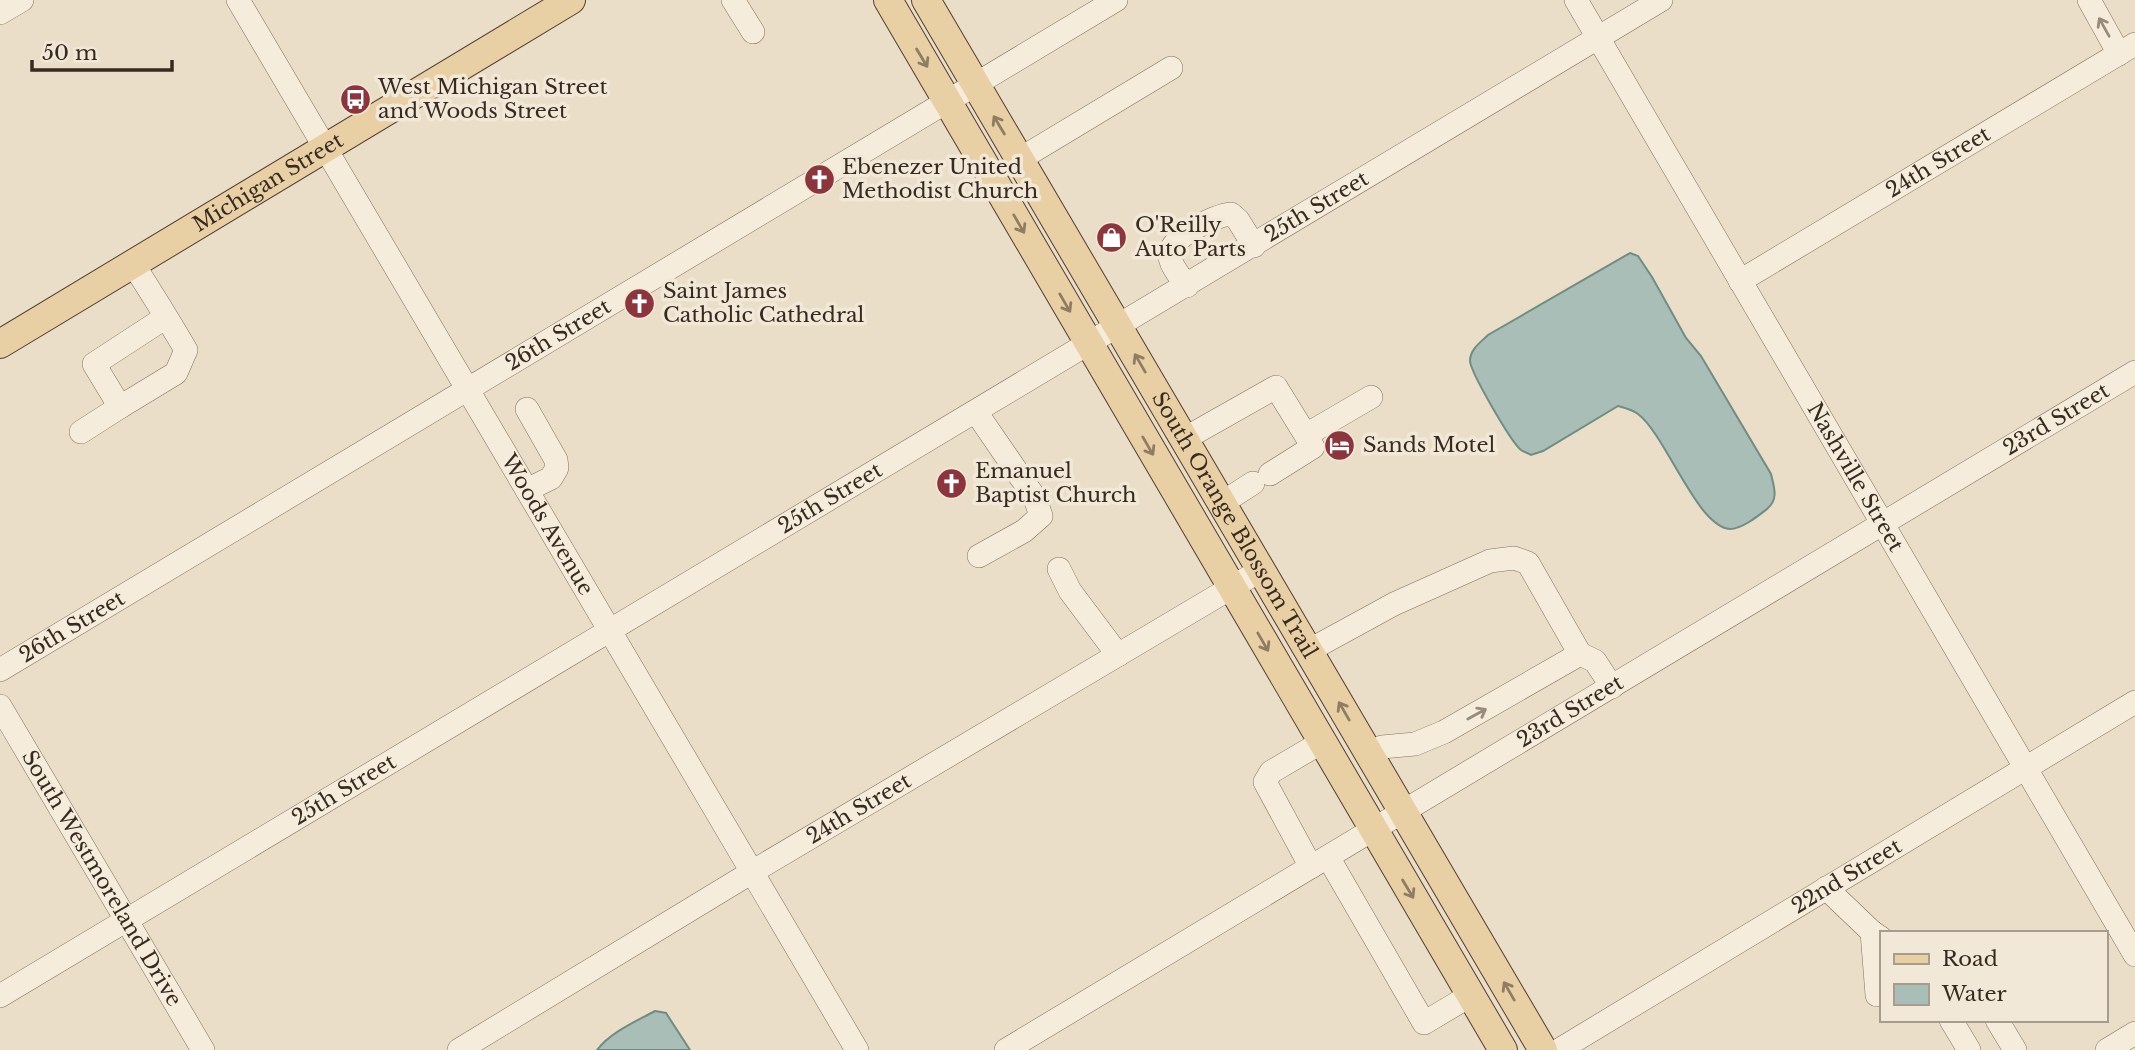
<svg xmlns="http://www.w3.org/2000/svg" width="2135" height="1050" font-family="'Libre Baskerville',serif">
<style>
.water{fill:#a9beb7;stroke:#708c83;stroke-width:2}
.lines{fill:none;stroke-linecap:round;stroke-linejoin:round}
.minor-casing{stroke:#84705f;stroke-width:24}
.major-casing{stroke:#523f33;stroke-width:30}
.minor{stroke:#f5ecdb;stroke-width:23}
.major{stroke:#e9cfa4;stroke-width:28}
.oneway{stroke:#968b7e}
.oneway2{stroke:#907c62}
.labels{text-anchor:middle;dominant-baseline:central;stroke-width:7;stroke-linejoin:round;paint-order:stroke}
.poi-label{font-size:21px;fill:#362a21;stroke:#f2e8d7;text-anchor:start}
.street-label{font-size:21px;fill:#362a21;stroke:#f2e8d7}
</style>
<rect width="100%" height="100%" fill="#eadec8"/>
<!-- water -->
<path class="water" d="M1630,253l8,3 14,21 34,61 15,18 70,118c3,13 8,25 -4,35 -9,7 -25,20 -37,20 -33,-2 -64,-94 -92,-115 -5,-4 -13,-6 -20,-8l-75,45 -12,4c-3,-2 -7,-3 -10,-5 -10,-8 -50,-77 -51,-89 0,-12 11,-19 18,-26z
M655,1011l11,2 24,37h-93c14,-18 38,-28 58,-39z"/>
<g class="lines">
<defs>
<g id="minor">
<path id="s1" d="M238,0l619,1050"/>
<path d="M733,0l20,32"/>
<path id="s2" d="M1576,0l559,955"/>
<path d="M2089,0l30,54"/>
<path d="M0,13l22,-13"/>
<path d="M1020,159l151,-91"/>
<path d="M133,264c18,28 36,57 53,86l-10,23 -56,34 -26,-43 72,-47"/>
<path id="s3" d="M1740,281l395,-237"/>
<path d="M1187,286c-6,-8 -16,-20 -17,-29 -3,-19 45,-42 61,-43l7,6 16,26"/>
<path d="M527,409l29,51 1,8 -6,10 -24,12"/>
<path d="M976,412l59,86 6,18 -17,15 -45,25"/>
<path d="M81,432l39,-25"/>
<path d="M1306,435l65,-38"/>
<path d="M1184,439l92,-52 37,60 -43,27"/>
<path d="M1222,503l31,-20"/>
<path d="M1059,569l11,22 48,64"/>
<path d="M1308,651l86,-47 96,-43 24,-3 14,5 52,91 15,7 17,26"/>
<path id="s4" d="M0,670l1116,-670"/>
<path id="s5" d="M0,706l203,344"/>
<path d="M1369,754l13,-7 33,-3 29,-12 136,-78"/>
<path d="M1328,857l96,166 47,-28"/>
<path d="M1311,867l-46,-85 6,-10 51,-30"/>
<path d="M1826,888l46,44 9,6"/>
<path d="M1872,932l5,63"/>
<path id="s6" d="M0,996l1661,-996"/>
<path d="M1951,1020l18,30"/>
<path d="M1997,1020l18,30"/>
<path id="s7" d="M459,1050l293,-178 509,-302"/>
<path id="s8" d="M1006,1050l1129,-678"/>
<path id="s9" d="M1559,1050l576,-348"/>
<path d="M2107,1050l28,-17"/>
</g>
<g id="major">
<path d="M888,0l615,1050"/>
<path id="s10" d="M926,0l617,1050"/>
<path id="s11" d="M0,344l571,-344"/>
</g>
</defs>
<!-- minor casing -->
<use href="#minor" class="minor-casing"/>
<!-- major casing -->
<use href="#major" class="major-casing"/>
<!-- minor -->
<use href="#minor" class="minor"/>
<!-- major -->
<use href="#major" class="major"/>
</g>
<!-- one-way arrows -->
<defs><path id="oneway-shaft" d="M-6 0H5M1.5-3L5.5 0L1.5 3" fill="none" stroke-width="1.6" stroke-linecap="round" stroke-linejoin="round" transform="scale(1.75)"/></defs>
<g class="oneway">
<use href="#oneway-shaft" transform="translate(2104 27) rotate(-119)"/>
<use href="#oneway-shaft" transform="translate(1477 714) rotate(-29)"/>
</g>
<g class="oneway2">
<use href="#oneway-shaft" transform="translate(922 58) rotate(59)"/>
<use href="#oneway-shaft" transform="translate(999 125) rotate(-121)"/>
<use href="#oneway-shaft" transform="translate(1019 224) rotate(60)"/>
<use href="#oneway-shaft" transform="translate(1065 303) rotate(60)"/>
<use href="#oneway-shaft" transform="translate(1140 363) rotate(-120)"/>
<use href="#oneway-shaft" transform="translate(1148 446) rotate(60)"/>
<use href="#oneway-shaft" transform="translate(1263 642) rotate(60)"/>
<use href="#oneway-shaft" transform="translate(1344 711) rotate(-120)"/>
<use href="#oneway-shaft" transform="translate(1408 889) rotate(59)"/>
<use href="#oneway-shaft" transform="translate(1509 991) rotate(-120)"/>
</g>
<!-- icons -->
<defs>
<symbol id="bus-disc" viewBox="-11 -11 22 22"><circle r="9.5" fill="#8d353c" stroke="#f2e8d7"/><path d="M-5-6H5V4H4V6H2V4H-2V6H-4V4H-5ZM-3.5-4V0h7V-4ZM-3.5 1.2v1.5H-2V1.2ZM2 1.2v1.5H3.5V1.2Z" fill="#fff"/></symbol>
<symbol id="church-disc" viewBox="-11 -11 22 22"><circle r="9.5" fill="#8d353c" stroke="#f2e8d7"/><path d="M-1.2-6h2.4v3.5h3.3v2.4h-3.3V6h-2.4V-.1h-3.3v-2.4h3.3Z" fill="#fff"/></symbol>
<symbol id="shop-disc" viewBox="-11 -11 22 22"><circle r="9.5" fill="#8d353c" stroke="#f2e8d7"/><path d="M-5-2.5h2.3a2.7 3.5 0 0 1 5.4 0H5L5.5 6h-11ZM-1.5-2.5h3a1.5 2.3 0 0 0-3 0Z" fill="#fff"/></symbol>
<symbol id="hotel-disc" viewBox="-11 -11 22 22"><circle r="9.5" fill="#8d353c" stroke="#f2e8d7"/><path d="M-6-4.5h1.5V1H6V5H4.5V3h-9V5H-6ZM-4 0a1.8 1.8 0 1 1 3.6 0ZM.5 0V-2.5h3Q6-2.5 6 0Z" fill="#fff"/></symbol>
</defs>
<g fill-rule="evenodd">
<use href="#bus-disc" x="338" y="82" width="35" height="35"/>
<use href="#church-disc" x="802" y="162" width="35" height="35"/>
<use href="#shop-disc" x="1094" y="220" width="35" height="35"/>
<use href="#church-disc" x="622" y="286" width="35" height="35"/>
<use href="#hotel-disc" x="1322" y="428" width="35" height="35"/>
<use href="#church-disc" x="934" y="466" width="35" height="35"/>
</g>
<g class="labels">
<!-- poi labels -->
<g class="poi-label">
<text x="378" y="87">West Michigan Street<tspan x="378" dy="24">and Woods Street</tspan></text>
<text x="842" y="167">Ebenezer United<tspan x="842" dy="24">Methodist Church</tspan></text>
<text x="1135" y="225">O'Reilly<tspan x="1135" dy="24">Auto Parts</tspan></text>
<text x="663" y="291">Saint James<tspan x="663" dy="24">Catholic Cathedral</tspan></text>
<text x="1363" y="445">Sands Motel</text>
<text x="975" y="471">Emanuel<tspan x="975" dy="24">Baptist Church</tspan></text>
</g>
<!-- street labels -->
<g class="street-label">
<text stroke="none"><textPath href="#s3" startOffset="231">24th Street</textPath></text>
<text stroke="none"><textPath href="#s11" startOffset="313">Michigan Street</textPath></text>
<text stroke="none"><textPath href="#s6" startOffset="1535">25th Street</textPath></text>
<text stroke="none"><textPath href="#s4" startOffset="651">26th Street</textPath></text>
<text stroke="none"><textPath href="#s8" startOffset="1225">23rd Street</textPath></text>
<text stroke="none"><textPath href="#s2" startOffset="553">Nashville Street</textPath></text>
<text stroke="none"><textPath href="#s6" startOffset="968">25th Street</textPath></text>
<text stroke="none"><textPath href="#s1" startOffset="609">Woods Avenue</textPath></text>
<text stroke="none"><textPath href="#s10" startOffset="609">South Orange Blossom Trail</textPath></text>
<text stroke="none"><textPath href="#s4" startOffset="84">26th Street</textPath></text>
<text stroke="none"><textPath href="#s8" startOffset="658">23rd Street</textPath></text>
<text stroke="none"><textPath href="#s6" startOffset="401">25th Street</textPath></text>
<text stroke="none"><textPath href="#s7" startOffset="467">24th Street</textPath></text>
<text stroke="none"><textPath href="#s9" startOffset="336">22nd Street</textPath></text>
<text stroke="none"><textPath href="#s5" startOffset="200">South Westmoreland Drive</textPath></text>
</g>
</g>
<!-- legend -->
<rect x="1880" y="931" width="228" height="91" fill="#f2e8d7" stroke="#a79c8e" stroke-width="2"/>
<rect x="1894" y="954" width="35" height="10" fill="#e9cfa4" stroke="#a79c8e" stroke-width="2"/>
<text x="1942" y="966" font-size="21" fill="#362a21">Road</text>
<rect x="1894" y="984" width="35" height="21" fill="#a9beb7" stroke="#a79c8e" stroke-width="2"/>
<text x="1942" y="1001" font-size="21" fill="#362a21">Water</text>
<!-- scale -->
<path d="M32 60v10h140v-10" fill="none" stroke="#362a21" stroke-width="3.5"/>
<text x="42" y="60" font-size="21" fill="#362a21" stroke="#f2e8d7" stroke-width="5" paint-order="stroke">50 m</text>
</svg>
